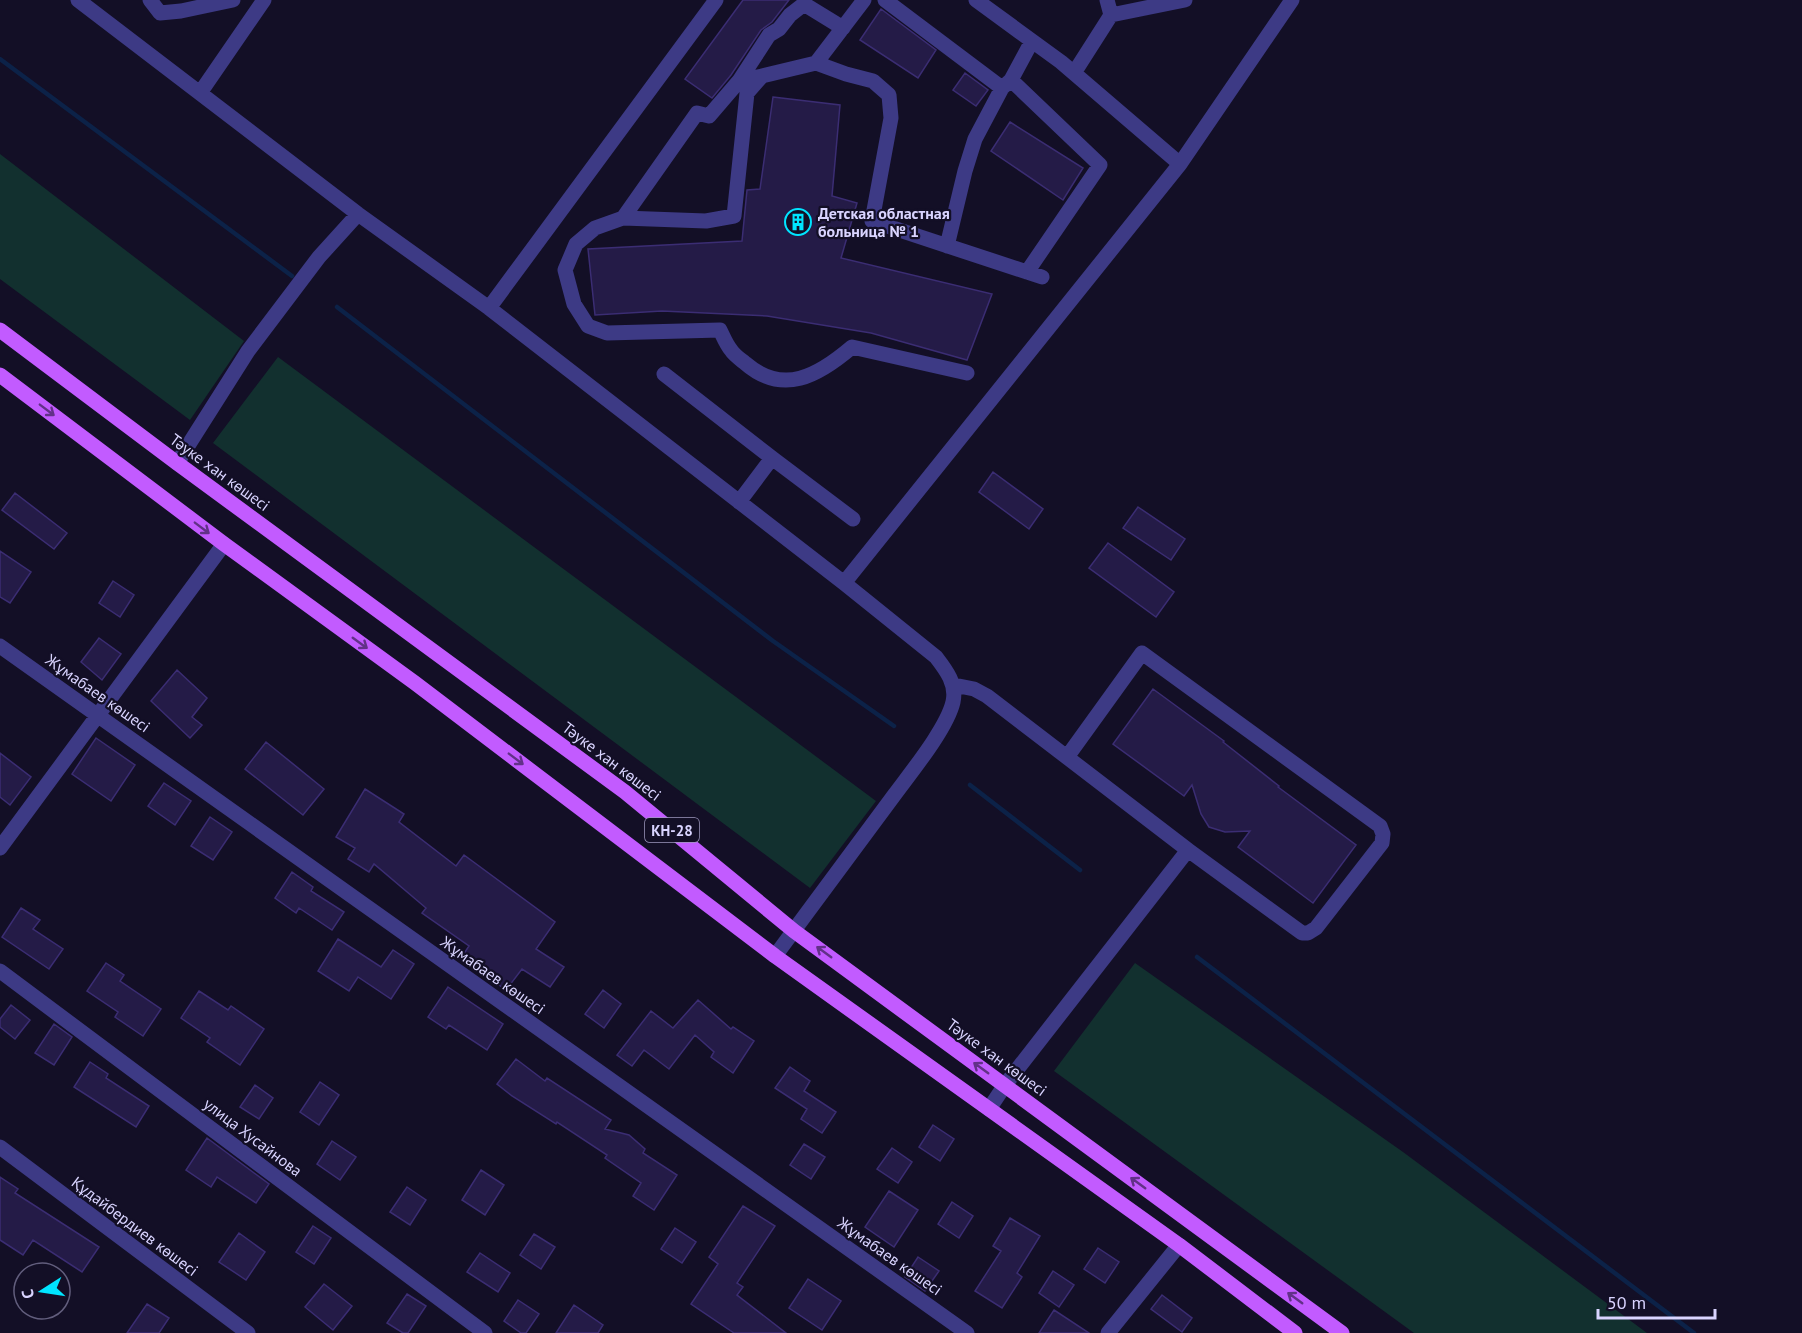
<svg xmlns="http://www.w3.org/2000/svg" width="1802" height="1333" font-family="'PT Sans',sans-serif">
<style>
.green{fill:#12302f}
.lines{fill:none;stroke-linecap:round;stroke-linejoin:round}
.stream{stroke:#0c2248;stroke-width:4.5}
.building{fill:#241b47;stroke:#3b2d73;stroke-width:1.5}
.minor{stroke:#3d3a85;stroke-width:15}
.major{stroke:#c25bff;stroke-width:15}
.oneway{stroke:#623188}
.labels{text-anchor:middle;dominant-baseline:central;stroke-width:4.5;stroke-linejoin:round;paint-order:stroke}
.shield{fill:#130f26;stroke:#9e99be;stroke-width:1.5}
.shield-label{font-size:15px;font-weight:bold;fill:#d9d4ff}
.poi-label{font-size:16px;font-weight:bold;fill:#d9d4ff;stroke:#130f26;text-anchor:start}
.street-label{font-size:16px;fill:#d9d4ff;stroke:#130f26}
</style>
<rect width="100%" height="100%" fill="#130f26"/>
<!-- green -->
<path class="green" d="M0,154l244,187 -54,79 -190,-141z
M278,357l598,444 -66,87 -597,-445z
M1135,963l268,189 244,181h-233l-360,-262z"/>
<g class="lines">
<!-- stream -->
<path class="stream" d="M0,59l292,217
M337,307l436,334 121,85
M970,785l110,85
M1197,957l497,376"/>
</g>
<!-- building -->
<path class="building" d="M743,0h46l-17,22 -11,8 -30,45 -19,23 -27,-19z
M881,9l55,41 -18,28 -58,-38z
M965,73l23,17 -12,16 -23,-16z
M773,97l67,8 -8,91 25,7 -16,55 151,36 -25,66 -96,-27 -104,-17 -105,-5 -67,4 -7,-66 154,-8 5,-51 13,-1z
M1010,122l73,46 -20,32 -72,-49z
M993,472l50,37 -14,20 -50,-37z
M15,493l52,40 -13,16 -52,-39z
M1138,507l47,32 -14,21 -48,-32z
M1108,543l66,49 -18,25 -67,-49z
M0,551l31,21 -21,31 -10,-6z
M113,581l21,14 -14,22 -21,-14z
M99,638l22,16 -19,26 -21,-18z
M177,670l30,28 -15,19 10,8 -12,13 -39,-37z
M1153,689l71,52 -1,1 56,44 -1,1 78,58 -43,58 -75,-56 12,-16 -25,1 -16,-5 -8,-13 -9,-29 -8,11 -71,-52z
M96,738l39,27 -24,36 -39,-27z
M266,742l58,47 -21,26 -58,-46z
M0,753l31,24 -21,28 -10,-8z
M164,783l27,18 -16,24 -27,-19z
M365,789l39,25 -5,8 57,44 8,-11 91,67 -19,27 28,18 -14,20 -28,-18 -16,21 -45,-32 8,-12 -47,-33 4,-5 -52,-44 -5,8 -21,-13 7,-11 -19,-11z
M210,817l22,15 -19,28 -22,-14z
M292,872l21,15 -2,4 33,21 -12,18 -33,-22 -3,5 -21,-15z
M21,908l19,12 -7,9 30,20 -14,20 -47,-32z
M338,939l43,28 12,-17 21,14 -23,35 -33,-22 -9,14 -31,-20z
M106,963l18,12 -4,6 41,28 -18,27 -28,-19 3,-5 -31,-21z
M448,987l55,37 -16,26 -38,-25 -3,4 -18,-12z
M603,990l18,14 -17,24 -19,-14z
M199,991l29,19 3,-4 33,23 -24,36 -33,-23 3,-4 -29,-20z
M698,1000l33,29 2,-2 21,14 -21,32 -22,-16 3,-5 -19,-17 -26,34 -25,-19 -12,16 -15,-11 34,-44 22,17z
M11,1005l19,15 -15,19 -15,-12v-8z
M54,1024l18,13 -18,28 -19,-12z
M516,1059l29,22 2,-3 64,42 -6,9 24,6 16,14 -2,4 34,22 -23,35 -21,-14 8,-13 -36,-25 2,-3 -50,-33 -1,2 -44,-28 -15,-12z
M90,1062l18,12 -2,4 43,28 -13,21 -62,-40z
M790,1067l20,14 -6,10 32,21 -14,21 -21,-14 6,-10 -32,-21z
M320,1082l19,13 -20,30 -19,-13z
M255,1085l18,13 -14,21 -19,-12z
M933,1125l21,14 -14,22 -21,-14z
M207,1138l62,46 -13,19 -39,-26 -6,10 -25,-17z
M332,1141l24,16 -16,23 -23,-16z
M804,1144l21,13 -14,22 -21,-14z
M892,1148l20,14 -14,21 -21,-14z
M481,1170l23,15 -19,30 -23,-15z
M0,1177l18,12 -3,4 84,54 -17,25 -49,-32 -10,15 -23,-15z
M407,1187l19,13 -16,25 -20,-13z
M889,1191l29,19 -24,37 -29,-20z
M952,1202l21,14 -14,22 -21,-14z
M743,1206l32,20 -38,57 6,4 -6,8 49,38h-52l-43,-29 27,-40 -9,-7z
M1010,1218l30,18 -23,37 5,4 -20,31 -27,-17 26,-40 -8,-5z
M313,1226l18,12 -17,26 -18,-12z
M675,1228l21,14 -14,21 -21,-14z
M239,1233l26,19 -19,28 -27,-18z
M534,1234l21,13 -14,22 -21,-14z
M1098,1248l21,14 -14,21 -21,-14z
M480,1253l30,20 -12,19 -31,-20z
M918,1257l21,14 -14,20 -20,-14z
M1053,1271l21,14 -15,22 -20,-14z
M808,1279l33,22 -19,29 -33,-22z
M324,1284l28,22 -19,24 -28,-23z
M407,1294l19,12 -18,27h-5l-16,-10z
M1162,1295l30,23 -10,14 -31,-23z
M518,1300l21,14 -13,19h-5l-17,-12z
M147,1304l22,14 -10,15h-32z
M574,1305l29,20 -5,8h-42z
M1054,1310l35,23h-50z"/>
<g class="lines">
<!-- minor -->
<path class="minor" d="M78,0l280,214 131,94 355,275 92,74c10,13 21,27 17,45 -6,26 -41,69 -58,92 -40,54 -80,108 -120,162
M150,0l10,13 21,-2 52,-11
M864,0l-48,63 -54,13 -15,17 -13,123 -28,5 -83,-3 -28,10 -19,16 -11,26 9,34 14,22 19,7 113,-3c3,6 6,14 11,20 3,5 9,9 14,13 38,33 73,13 107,-16l115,26
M885,0l117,88 9,-8 21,-39
M976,0l85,62 119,102
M1111,15l74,-15
M816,63l30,11 27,7 16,14 2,23 -19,103 170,56
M1074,73l37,-58 -4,-15
M1011,80l89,85 -73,107
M739,81l30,-46 10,-6 11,-14 14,-11 39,24
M200,93l64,-93
M623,218l74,-105 12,3 30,-35 23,-5
M947,246l18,-75 10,-32 27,-51
M489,308l227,-308
M664,374l108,84
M177,463l71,-112 71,-94 39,-43
M739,502l33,-44 81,61
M844,583l336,-419 112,-164
M0,646l967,687
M954,685l20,4 13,7 201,154 -183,235 -16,24
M1067,757l75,-104 238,173 3,8 -1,9 -66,85 -8,5h-6l-114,-83
M0,848l224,-304
M0,971l485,362
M0,1147l248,186
M1108,1333l71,-88"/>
<!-- major -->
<path class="major" d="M0,330l177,133 448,329 169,139 548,402
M0,375l224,169 191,139 360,273 404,289 116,88"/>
</g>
<!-- one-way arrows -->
<defs><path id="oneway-shaft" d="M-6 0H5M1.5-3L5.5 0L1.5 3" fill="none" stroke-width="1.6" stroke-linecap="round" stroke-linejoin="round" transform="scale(1.5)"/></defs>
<g class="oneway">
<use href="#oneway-shaft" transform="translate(47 410) rotate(37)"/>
<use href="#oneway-shaft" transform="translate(202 528) rotate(37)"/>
<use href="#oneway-shaft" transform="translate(360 643) rotate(36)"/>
<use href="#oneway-shaft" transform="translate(516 759) rotate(37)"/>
<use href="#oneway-shaft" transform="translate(824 952) rotate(-144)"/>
<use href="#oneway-shaft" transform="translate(981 1068) rotate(-144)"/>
<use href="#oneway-shaft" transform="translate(1138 1183) rotate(-144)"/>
<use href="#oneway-shaft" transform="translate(1295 1298) rotate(-144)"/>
</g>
<!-- icons -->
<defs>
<symbol id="building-ring" viewBox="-11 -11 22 22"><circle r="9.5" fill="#130f26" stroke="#00e5ff" stroke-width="1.5"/><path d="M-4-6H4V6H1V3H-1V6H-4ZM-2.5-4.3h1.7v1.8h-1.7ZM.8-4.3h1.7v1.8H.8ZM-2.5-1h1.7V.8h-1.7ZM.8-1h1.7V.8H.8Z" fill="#00e5ff"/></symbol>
</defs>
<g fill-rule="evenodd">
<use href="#building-ring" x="783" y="207" width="30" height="30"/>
</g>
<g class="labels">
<!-- shield labels -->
<rect class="shield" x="645" y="818" width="54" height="24" rx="4.5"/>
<g class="shield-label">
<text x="672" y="830">КН-28</text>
</g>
<!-- poi labels -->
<g class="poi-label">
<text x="818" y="213">Детская областная<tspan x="818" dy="18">больница № 1</tspan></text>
</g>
<!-- street labels -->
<g class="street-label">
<text transform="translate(220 472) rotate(36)">Тәуке хан көшесі</text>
<text transform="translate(98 693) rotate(35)">Жұмабаев көшесі</text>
<text transform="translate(612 761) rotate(37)">Тәуке хан көшесі</text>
<text transform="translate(493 975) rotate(35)">Жұмабаев көшесі</text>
<text transform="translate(997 1057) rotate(36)">Тәуке хан көшесі</text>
<text transform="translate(253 1137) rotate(37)">улица Хусайнова</text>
<text transform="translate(135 1226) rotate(37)">Құдайбердиев көшесі</text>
<text transform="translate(890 1256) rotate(35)">Жұмабаев көшесі</text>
</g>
</g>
<!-- north arrow -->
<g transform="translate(42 1291) rotate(258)"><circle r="28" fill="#130f26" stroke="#625e7d" stroke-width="1.5"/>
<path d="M0-4.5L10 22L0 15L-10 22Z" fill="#00e5ff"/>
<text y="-9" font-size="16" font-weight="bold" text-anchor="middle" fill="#d9d4ff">С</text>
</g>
<!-- scale -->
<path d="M1598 1309v9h117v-9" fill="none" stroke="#d9d4ff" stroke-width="3"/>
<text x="1607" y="1309" font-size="18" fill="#d9d4ff" stroke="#130f26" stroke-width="4.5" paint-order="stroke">50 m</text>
</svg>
